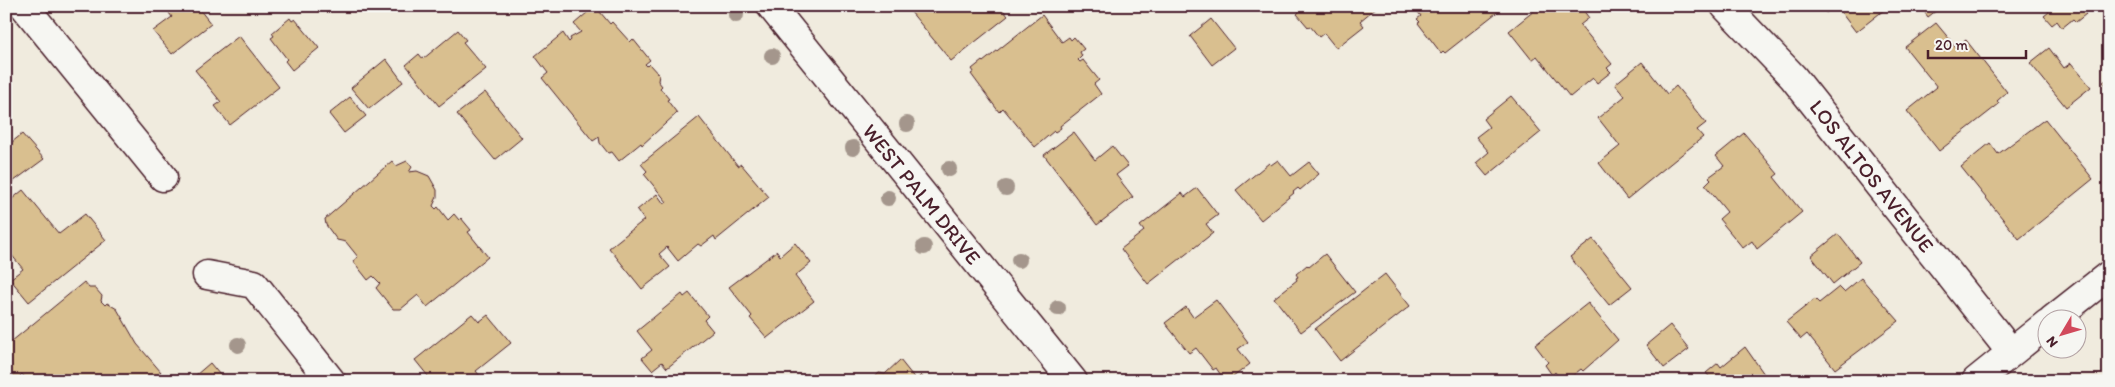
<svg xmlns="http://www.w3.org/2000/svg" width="2115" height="387" font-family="Itim,sans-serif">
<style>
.building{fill:#d9bf8f;stroke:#4a1f2b}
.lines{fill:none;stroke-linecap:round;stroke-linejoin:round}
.minor-casing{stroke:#4a1f2b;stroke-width:31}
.minor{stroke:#f6f6f2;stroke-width:28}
.tree{fill:#a4968c}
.labels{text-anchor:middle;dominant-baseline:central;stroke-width:4;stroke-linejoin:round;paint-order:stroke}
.street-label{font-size:21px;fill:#4a1f2b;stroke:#f6f6f2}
</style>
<rect width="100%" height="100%" fill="#f0ebde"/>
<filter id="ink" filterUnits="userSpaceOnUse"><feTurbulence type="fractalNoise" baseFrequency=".02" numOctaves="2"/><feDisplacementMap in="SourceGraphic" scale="10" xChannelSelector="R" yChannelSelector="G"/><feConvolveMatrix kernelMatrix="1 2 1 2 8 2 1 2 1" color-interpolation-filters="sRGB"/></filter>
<g filter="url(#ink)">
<!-- building -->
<path class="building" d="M164,6h41l-5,4 11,14 -39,30 -19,-23 19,-14z
M595,6l15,18 2,-2 18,20 3,-3 17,21 -5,4 2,2 2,-2 10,11 -1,6 4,5 -2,2 9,11 -2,1 10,13 -35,32 -1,-2 -22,18 -7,-9 -4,1 -8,-10 -1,-6 -6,4 -51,-63 6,-5 -13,-17 28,-23 6,9 2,-2 -1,-2 11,-6 -7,-8z
M906,6h94l8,10 -57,45z
M1295,6h83l-18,15 4,5 -28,22 -12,-15 -5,4 -9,-11 -2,1 -11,-13 2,-2z
M1413,6h92l-60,47 -2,-2 -2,2 -23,-30 2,-1 -3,-3 4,-3z
M1540,6h40l9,12 -9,7 32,39 -5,4 4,4 -14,11 -4,-5 -23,19 -33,-41 -5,4 -23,-29z
M1821,6h14l-9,7z
M1836,6h53l-33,26z
M1920,6h22l-14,11z
M2043,6h44l-4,4 3,4 -10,8 -3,-3 -11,9 -5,-7 -5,4 -8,-9 5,-4z
M1042,15l20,27 7,-5 2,3 3,-3 10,12 -4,3 2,4 -4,4 2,2 3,-2 16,20 -5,4 7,10 -41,32 1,2 -6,4 -1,-1 -19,16 -32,-39 -4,4 -28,-38 3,-2 -2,-3 10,-8 1,1z
M290,18l2,3 3,-2 24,29 -27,22 -7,-9 2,-2 -16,-21 3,-2 -2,-3z
M1211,19l23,29 -22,17 -22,-29z
M1936,23l20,24 10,-7 41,52 -10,9 2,3 -60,47 -32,-40 30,-24 -32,-40z
M458,30l8,10 -3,2 23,27 -47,37 -33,-41 13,-11 4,5z
M239,36l40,51 -49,38 -15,-19 6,-4 -26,-32z
M2049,48l15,20 7,-5 20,24 -25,20 -36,-44z
M386,59l17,23 -34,27 -18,-21z
M1642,62l25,32 9,-8 30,37 -9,7 6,7 -76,62 -28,-36 21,-17 -22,-28 27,-22 -10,-12z
M2109,78v11l-6,-7z
M485,92l37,46 -27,22 -38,-46z
M1511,96l30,36 -54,44 -11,-13 13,-11 -13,-15 13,-10 -6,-8z
M350,97l16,19 -22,17 -15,-19z
M699,117l39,49 3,-2 28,33 -53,43 -2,-4 -13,10 -3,-2 -20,17 -11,-14 -8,7 11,13 -28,22 -33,-41 35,-28 -7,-10 20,-16 7,10 3,-2 -23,-28 3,-3 -6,-7z
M2045,119l48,60 -74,60 -58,-72 29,-24 8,11z
M1074,132l21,28 17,-14 16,20 -12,9 17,22 -36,28 -53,-70z
M1744,133l34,41 -4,3 28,35 -45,37 -5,-8 -9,7 -24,-29 8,-7 -22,-27 6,-6 -2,-2 15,-11 -8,-10z
M22,134l22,25 -38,28v-40z
M1278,160l13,16 18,-14 10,12 -19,16 -2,-2 -5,4 1,1 -33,27 -25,-30 33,-27 2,2z
M392,161l4,5 11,-5 5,6 -3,5 8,-1 12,5 8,14v7l-4,9 3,3 2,-2 10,13 6,-6 5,6 2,-2 10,12 -3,2 20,25 -61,50 -9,-12 -17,14h-8l-17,-21 4,-5 -7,-7 -5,4 -15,-19 5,-4 -12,-15 -9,-2 -11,-15 -1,-6z
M1197,188l21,27 -12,9 7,9 -65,51 -27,-35 23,-18 -4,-5 42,-33 3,4z
M23,190l36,44 26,-20 21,26 -77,62 -19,-23 13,-10 -17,-21v-44z
M1838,234l22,28 -27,22 -22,-28z
M1593,239l39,48 -23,18 -39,-48z
M795,243l16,20 -16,13 19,25 -47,37 -17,-20 2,-2 -23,-29 48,-36 3,5z
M1325,254l30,38 -54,40 -27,-34 23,-18 -1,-2 2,-1 -2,-3 11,-9 2,2z
M1385,274l25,32 -70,55 -25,-32z
M1861,278l38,43 -64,48 -28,-35 -6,5 -15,-17 29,-23 4,4 20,-16 5,5z
M84,282l5,6h6l7,8 -1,5 4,4 2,-2 10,6 20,35 24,28 -11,9h-122l-6,-7 -7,7h-9v-35z
M689,293l19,23 -4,4 9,11 -46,37 -5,-6 -10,8 -10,-12 10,-8 -15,-19 45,-37 2,3z
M1216,300l32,42 -10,7 12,15 -22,17h-3l-9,-13 -3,2 -17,-22 -7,5 -24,-30 21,-16 7,10z
M1588,303l30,37 -35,31 -2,-2 -15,12h-4l-7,-9 -3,3 -7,-10 3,-3 -13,-17z
M472,314l7,8 9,-7 23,28 -35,28 8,10h-52l-17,-21z
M1670,325l19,24 -25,19 -18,-23z
M1745,347l24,34h-56l-7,-8 12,-10 3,4z
M900,360l16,20 5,-5 4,6h-55l9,-8 6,1z
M210,363l15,18h-36z"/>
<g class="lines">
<defs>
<path id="minor" d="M24,6l139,171
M771,6l302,375
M1725,6l68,71 218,275
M207,275l47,9 77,97
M2052,320l57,-45
M1976,381l72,-58"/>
</defs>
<!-- minor casing -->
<use href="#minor" class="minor-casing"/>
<!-- minor -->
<use href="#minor" class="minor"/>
</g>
<!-- trees -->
<g class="tree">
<circle cx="736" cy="15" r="8"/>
<circle cx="772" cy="56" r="8"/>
<circle cx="907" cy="124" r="8"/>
<circle cx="853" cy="148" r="8"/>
<circle cx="949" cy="169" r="8"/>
<circle cx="1006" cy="188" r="8"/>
<circle cx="888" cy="198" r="8"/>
<circle cx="924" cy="247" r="8"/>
<circle cx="1019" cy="260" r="8"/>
<circle cx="1058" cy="308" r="8"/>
<circle cx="238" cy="345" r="8"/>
</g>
</g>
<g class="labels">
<!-- street labels -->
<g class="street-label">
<text transform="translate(1872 176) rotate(52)">LOS ALTOS AVENUE</text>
<text transform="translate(922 194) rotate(51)">WEST PALM DRIVE</text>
</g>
</g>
<!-- margin -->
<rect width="2115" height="387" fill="none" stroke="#f6f6f2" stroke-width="25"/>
<rect x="12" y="12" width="2090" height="362" fill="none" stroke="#4a1f2b" stroke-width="2" filter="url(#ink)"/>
<!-- north arrow -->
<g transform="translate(2062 334) rotate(232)"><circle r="24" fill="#f6f6f2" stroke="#b1a0a2"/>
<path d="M0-4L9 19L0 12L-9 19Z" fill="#d1495b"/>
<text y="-8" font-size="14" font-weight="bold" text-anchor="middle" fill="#4a1f2b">N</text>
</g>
<!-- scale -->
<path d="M1928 50v8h98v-8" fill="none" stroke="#4a1f2b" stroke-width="2.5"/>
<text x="1935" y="50" font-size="15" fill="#4a1f2b" stroke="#f6f6f2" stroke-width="4" paint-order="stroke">20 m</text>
</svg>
